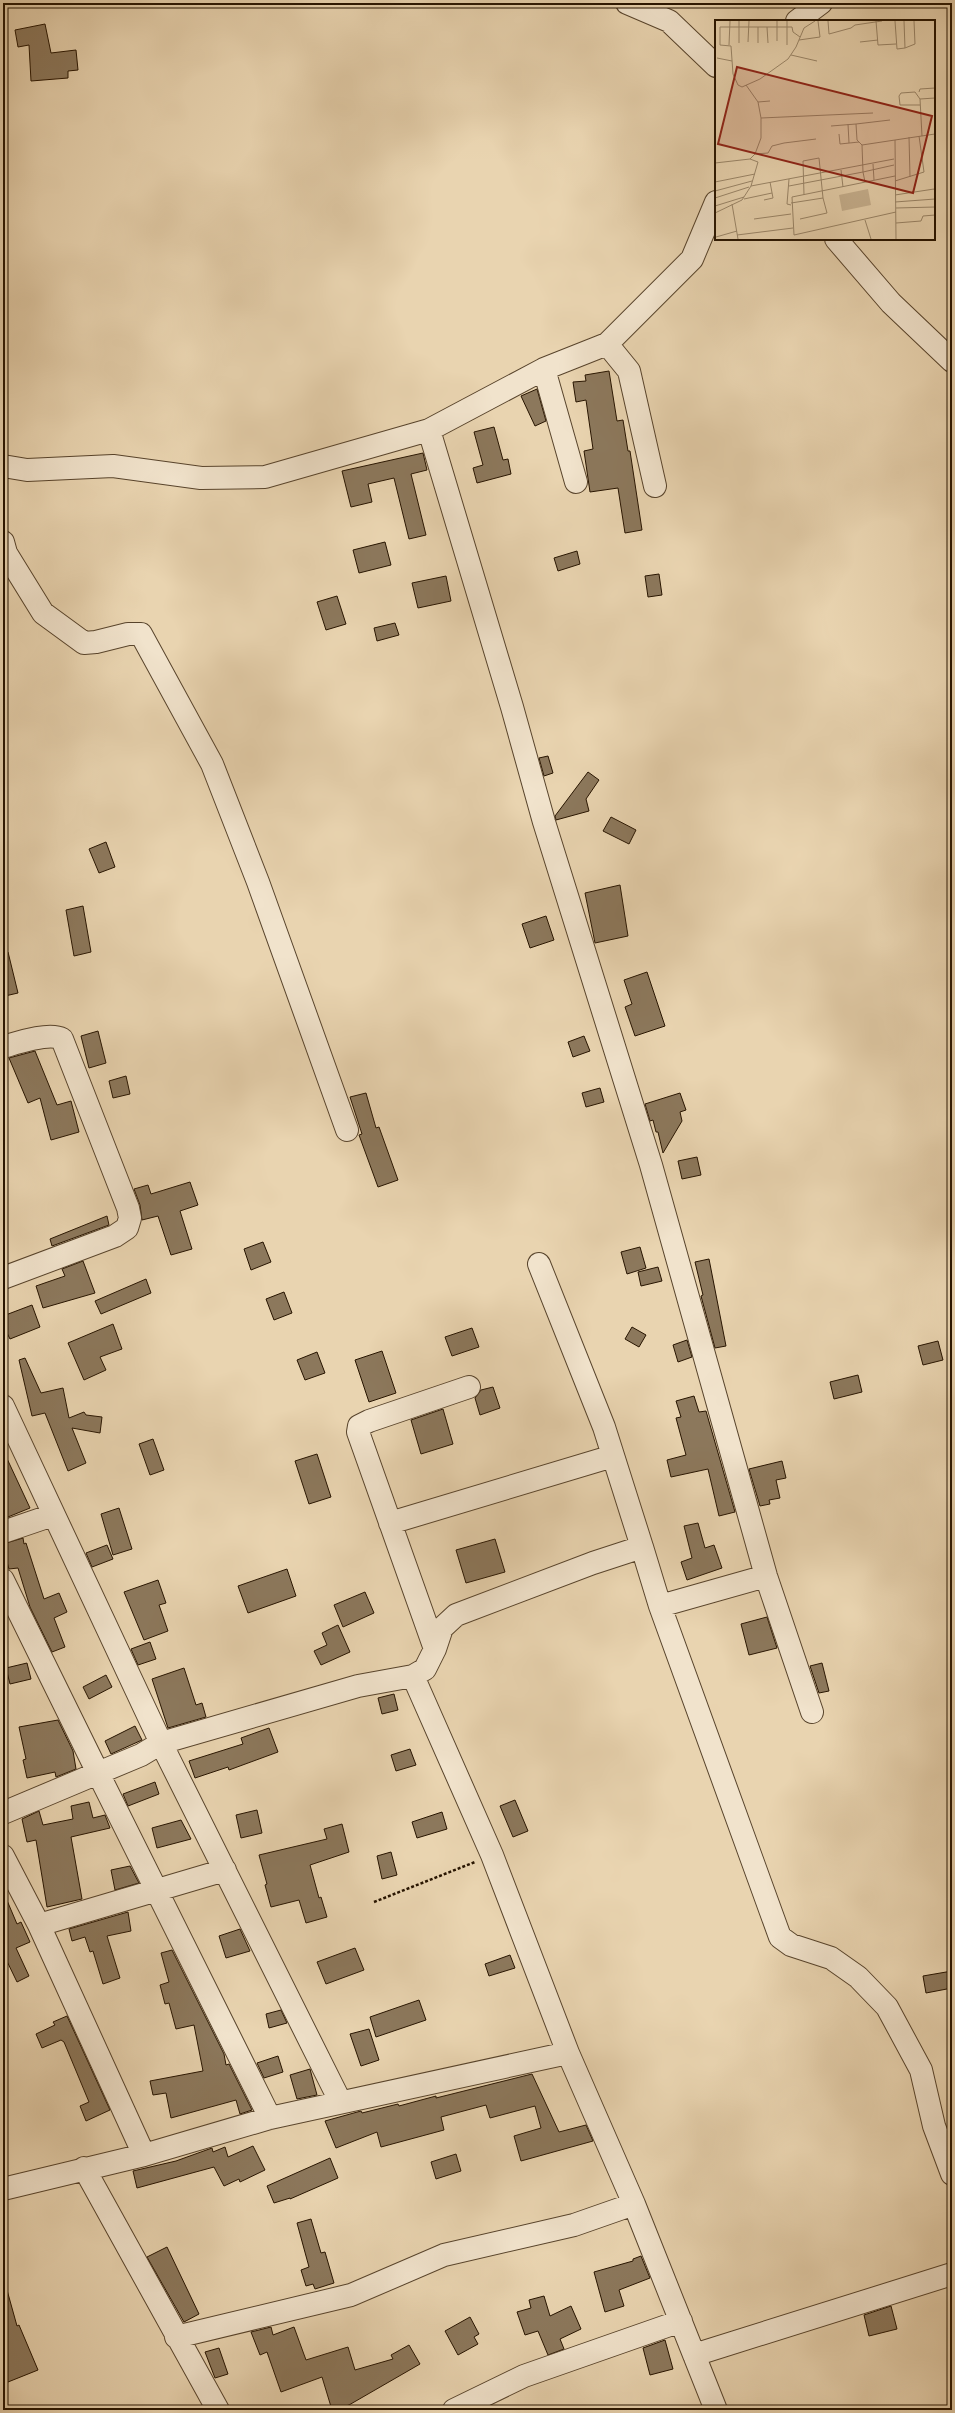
<svg xmlns="http://www.w3.org/2000/svg" width="955" height="2413" font-family="'IM FELL Great Primer',serif">
<style>
.building{fill:#8c785c;stroke:#271400}
.lines{fill:none;stroke-linecap:round;stroke-linejoin:round}
.minor-casing{stroke:#58442c;stroke-width:24}
.path{stroke:#271400;stroke-width:2.5;stroke-dasharray:3 2;stroke-linecap:butt}
.minor{stroke:#f1e3cc;stroke-width:22}
.inset-road{fill:none;stroke:#9b876a;stroke-width:1}
.view{fill:#8f2418;fill-opacity:0.15;stroke:#8f2418;stroke-width:2}
.inset-edge{fill:none;stroke:#271400;stroke-width:2}
</style>
<rect width="100%" height="100%" fill="#e9d4b0"/>
<filter id="stains"><feTurbulence type="fractalNoise" baseFrequency=".005" numOctaves="4"/><feColorMatrix values="0 0 0 0 .2 0 0 0 0 .09 0 0 0 0 .02 0 0 0 .5 -.17"/></filter>
<radialGradient id="worn" r=".72"><stop offset=".6" stop-color="#630" stop-opacity="0"/><stop offset="1" stop-color="#630" stop-opacity=".3"/></radialGradient>
<!-- building -->
<path class="building" d="M45,24l6,29 25,-3 2,20 -10,1v7l-37,3 -2,-36 -11,2 -3,-17z
M609,371l8,50 6,-1 5,31h2l12,79 -17,3 -7,-45 -28,4 -6,-41 9,-2 -7,-49 -10,2 -3,-20 13,-1 -1,-6z
M537,389l9,32 -11,5 -14,-30z
M494,427l9,33 5,-1 3,15 -34,9 -4,-15 10,-3 -9,-33z
M423,453l4,17 -16,4 15,61 -17,4 -15,-61 -26,6 4,18 -21,5 -9,-36z
M385,542l6,23 -32,8 -6,-23z
M577,551l3,13 -22,7 -4,-13z
M659,574l3,21 -14,2 -3,-21z
M446,576l5,25 -33,7 -6,-25z
M337,596l9,28 -20,6 -9,-28z
M395,623l4,12 -22,6 -3,-13z
M548,756l5,17 -9,3 -5,-18z
M588,772l11,8 -13,19 3,12 -33,9 -1,-4z
M611,817l25,13 -7,14 -26,-13z
M106,842l9,25 -16,6 -10,-24z
M620,885l8,51 -33,7 -10,-50z
M83,906l8,46 -17,4 -8,-46z
M546,916l8,24 -24,8 -8,-24z
M3,952h5l10,41 -13,3 -2,-9z
M647,972l18,54 -30,10 -10,-29 7,-3 -8,-24z
M98,1031l8,32 -17,5 -8,-32z
M584,1036l6,15 -17,6 -5,-15z
M35,1051l22,54 14,-4 8,31 -28,8 -11,-42 -12,5 -19,-45z
M126,1076l4,18 -17,4 -4,-17z
M600,1088l4,14 -18,5 -4,-14z
M366,1093l10,35 3,-1 19,53 -20,7 -19,-52 3,-1 -12,-37z
M680,1093l6,17 -6,2 2,9 -19,32 -5,-21h-2l-3,-12 -3,1 -5,-17z
M697,1157l4,18 -19,4 -4,-18z
M190,1182l8,23 -18,6 12,38 -21,6 -13,-39 -16,4 -2,-15 -6,-16 14,-4 3,9z
M107,1216l2,9 -57,21 -2,-7z
M263,1242l8,20 -20,8 -7,-21z
M640,1247l6,21 -19,6 -6,-22z
M709,1259l17,87 -11,2 -14,-52 2,-1 -8,-33z
M83,1261l12,32 -52,15 -7,-22 29,-10 -3,-7z
M658,1267l4,14 -21,5 -3,-14z
M146,1279l5,14 -50,21 -6,-13z
M284,1292l8,21 -18,7 -8,-21z
M32,1305l8,22 -30,12 -4,-8 -3,1v-16z
M113,1324l9,25 -22,8 6,13 -22,10 -16,-37z
M632,1327l14,8 -7,12 -14,-8z
M472,1328l7,19 -27,9 -7,-19z
M687,1340l5,17 -14,5 -5,-17z
M938,1341l5,19 -20,5 -5,-19z
M382,1351l14,42 -27,9 -14,-42z
M317,1352l8,21 -20,7 -8,-20z
M25,1358l16,35 22,-5 6,30 15,-6 2,3 16,2 -2,16 -28,-5 14,35 -18,8 -23,-58 -13,3 -13,-56z
M858,1375l4,17 -28,7 -4,-17z
M493,1387l7,21 -20,7 -5,-17 6,-8z
M694,1396l5,16 7,-1 29,101 -16,4 -11,-47 -37,8 -4,-17 19,-5 -10,-37 5,-1 -5,-16z
M443,1409l10,35 -32,10 -10,-34z
M153,1439l11,31 -14,5 -11,-31z
M3,1450l27,58 -27,11z
M317,1454l14,43 -22,7 -14,-43z
M782,1461l4,17 -10,2 4,18 -11,2 1,4 -10,2 -11,-37z
M119,1508l13,41 -19,6 -12,-41z
M698,1523l7,25 9,-3 8,23 -35,12 -6,-18 11,-4 -8,-32z
M23,1538l1,6 2,-1 18,56 15,-6 8,19 -13,6 11,29 -13,5 -22,-45 -12,-39 -9,1 -6,-21v-4z
M495,1539l10,33 -39,11 -10,-33z
M107,1545l6,14 -21,8 -6,-14z
M287,1569l9,27 -48,17 -10,-27z
M158,1580l8,23 -7,2 9,26 -24,9 -20,-48z
M365,1592l9,21 -31,14 -9,-22z
M767,1617l10,31 -28,7 -8,-31z
M338,1625l12,27 -29,13 -7,-14 13,-6 -5,-12z
M150,1642l6,17 -18,6 -7,-16z
M27,1663l4,16 -21,5 -4,-16z
M822,1663l7,28 -10,2 -9,-27z
M184,1668l12,37 6,-2 4,14 -38,11 -16,-49z
M106,1675l6,12 -23,12 -6,-12z
M394,1694l4,16 -16,4 -4,-16z
M58,1720l15,31 3,18 -20,8 -1,-5 -28,6 -4,-18 3,-1 -7,-32z
M135,1726l7,14 -31,14 -6,-13z
M269,1728l9,24 -49,18 -1,-3 -33,11 -6,-17 54,-17 -2,-6z
M410,1749l6,16 -20,6 -5,-16z
M155,1782l4,12 -31,12 -5,-12z
M515,1800l13,31 -15,6 -13,-31z
M89,1802l4,16 12,-3 5,13 -39,9 11,62 -35,8 -11,-67 -9,2 -5,-23 17,-8 4,14 30,-6 -2,-13z
M257,1810l5,23 -21,5 -5,-23z
M442,1812l5,17 -30,9 -5,-16z
M181,1820l10,19 -34,9 -5,-20z
M342,1824l7,28 -39,13 9,33 2,-1 6,20 -21,6 -7,-23 -28,7 -6,-22 2,-1 -8,-29 68,-16 -3,-10z
M391,1852l6,23 -15,4 -5,-23z
M130,1866l9,17 -24,7 -4,-20z
M3,1891l14,33 4,-2 9,20 -14,6 13,28 -12,6 -14,-29z
M128,1912l3,19 -24,5 13,42 -17,6 -10,-33 -3,1 -5,-15 -13,4 -3,-12z
M240,1929l10,22 -24,7 -7,-22z
M355,1948l9,22 -38,14 -9,-22z
M172,1950l52,104 2,11 3,-1 23,46 -12,4 -4,-14 -65,18 -5,-25 -13,2 -3,-14 53,-10 -9,-46 -18,4 -7,-26 -4,1 -5,-19 9,-3 -8,-29z
M510,1955l5,13 -26,8 -4,-12z
M952,1971v17l-26,5 -3,-17z
M419,2000l7,20 -50,17 -6,-20z
M281,2010l6,13 -18,5 -3,-14z
M67,2016l43,94 -24,11 -6,-15 9,-4 -25,-60 -3,-2 -19,8 -6,-14 19,-9 -2,-3z
M369,2029l10,31 -18,6 -11,-32z
M278,2056l5,16 -19,6 -7,-15z
M310,2069l7,26 -20,4 -7,-24z
M532,2074l27,58 27,-7 7,16 -72,20 -7,-25 27,-8 -6,-22 -45,12 -4,-13 -45,12 3,13 -63,17 -4,-15 -41,16 -11,-27 36,-10 1,2 36,-9 1,2 37,-10v2z
M253,2146l12,24 -25,12 -1,-3 -15,7 -10,-19 -77,21 -4,-17 43,-10 36,-13 1,4 12,-5 3,10z
M456,2154l5,17 -25,8 -5,-17z
M330,2158l8,20 -48,21v-1l-16,5 -7,-17z
M311,2219l10,34 4,-1 9,31 -19,6 -2,-5 -7,2 -5,-16 8,-3 -12,-44z
M167,2247l32,67 -15,8 -37,-65z
M641,2256l9,22 -31,12 5,16 -19,6 -11,-40 39,-11v-2z
M7,2290l10,36 2,-1 19,45 -35,14v-93z
M544,2296l6,20 21,-10 10,23 -21,10 4,10 -16,6 -10,-24 -13,4 -8,-23 14,-4 -2,-8z
M891,2306l6,23 -28,7 -5,-21z
M470,2317l9,17 -5,3 4,7 -20,11 -13,-24z
M271,2327l2,8 21,-8 12,33 42,-13 7,23 38,-11 -2,-4 18,-10 11,19 -71,41 -17,5 -10,-33 -41,15 -14,-40 -7,3 -9,-23z
M665,2340l8,29 -23,6 -7,-27z
M219,2348l9,26 -13,4 -10,-26z"/>
<g class="lines">
<defs>
<path id="minor" d="M627,3l42,18 47,45
M797,21l24,-18
M836,239l55,64 61,58
M607,344l22,27 26,115
M544,369l32,113
M429,430l83,277 32,115 107,343 115,411 46,136
M3,466l24,4 86,-4 88,12 64,-1 164,-47 115,-61 63,-25 85,-85 24,-57
M3,542l3,11 37,60 41,30 12,-1 32,-8h13l71,130 46,118 89,248
M3,1047c14,-4 46,-15 59,-8l66,169 2,10 -3,10 -12,8 -112,42
M539,1264l65,163 38,120
M3,1406l158,337 179,358
M390,1523l223,-67
M3,1532l50,-17
M3,1580l95,193 43,-18 20,-12 197,-57 55,-10 12,-7 10,-20 7,-21 14,-13 137,-52 49,-16 18,59 120,331 11,8 40,13 27,19 29,30 34,63 13,56 18,48
M660,1606l106,-30
M435,1649l-77,-217 1,-6 10,-5 100,-34
M413,1676l79,179 76,198
M3,1813l95,-40 172,345
M3,1856l36,69 105,230
M39,1925l186,-55
M84,2168l134,242
M3,2189l141,-34 126,-37 298,-65 66,151 82,206
M176,2337l175,-42 93,-40 130,-30 60,-21
M694,2355l258,-81
M454,2410l70,-34 157,-55"/>
</defs>
<!-- minor casing -->
<use href="#minor" class="minor-casing"/>
<!-- path -->
<path class="path" d="M374,1902l101,-40"/>
<!-- minor -->
<use href="#minor" class="minor"/>
</g>
<!-- overview -->
<g transform="translate(715 20)">
<rect width="220" height="220" fill="#e9d4b0"/>
<path d="M153,169l3,16 -29,6 -3,-16z" fill="#c8b392"/>
<path class="inset-road" d="M113,1l1,13 22,-6 4,-3 27,-4M161,1l2,24 18,-1M180,1l2,28 8,-1 -1,-27M52,7l1,16M85,17l-7,-5 -1,-5h-72v18l11,1 2,28 5,11 4,2 18,-8 28,-20 8,-12 8,-19 11,-7M84,20l21,-3 -2,-16M62,21v-20M33,22l1,-21M145,22l18,-2M24,23v-22M43,23v-16M14,25l1,-24M72,25v-24M190,28l10,-4 -1,-23M76,35l26,6M2,38l15,3M31,65l12,17 3,16v20l-6,16 -5,5M204,72l1,-3 15,-1M205,79l-5,-7 -14,1 -2,3 1,9h20M43,82l12,-1M46,98l112,-5M133,104l1,19M116,106l25,-2M124,114l1,10 19,-2M207,116l-2,-37 15,-1M194,117l1,40M147,125l33,-5M40,134l13,-1 4,-7 12,-3 32,-4M0,143l35,-4 8,3 -7,24 -9,14 -27,13M158,144l1,16M126,150l2,17M180,156l-103,21 2,38 102,-23M74,159l-2,25 4,1M180,161l29,-9 -5,-36M0,162l40,-8M150,162l-2,-10 31,-7M36,166l143,-27M74,166l74,-14 -1,-27 -5,-5 -1,-16 34,-4M0,171l37,-10M180,175l39,-6 1,3M0,178l34,-11M29,179l28,-6M49,180l9,-2 -3,-16M180,182l40,-3M76,183l32,-5 -4,-40 -16,3 1,34M17,184l6,35M0,186l29,-9M181,188l39,-1M39,199l37,-5M85,199l27,-6 -4,-15M150,200l6,19M181,203l25,-2 2,-5 12,-1M22,215l56,-7M1,217l21,-6M181,219l-1,-99 40,-6"/>
<path class="view" d="M22,47l195,49 -19,77 -195,-49z"/>
<rect width="220" height="220" class="inset-edge"/>
</g>
<!-- margin -->
<rect width="955" height="2413" fill="none" stroke="#e9d4b0" stroke-width="16"/>
<rect x="4" y="4" width="947" height="2405" fill="none" stroke="#271400" stroke-width="2"/>
<rect x="8" y="8" width="939" height="2397" fill="none" stroke="#271400"/>
<rect width="100%" height="100%" filter="url(#stains)"/>
<rect width="100%" height="100%" fill="url(#worn)"/>
</svg>
